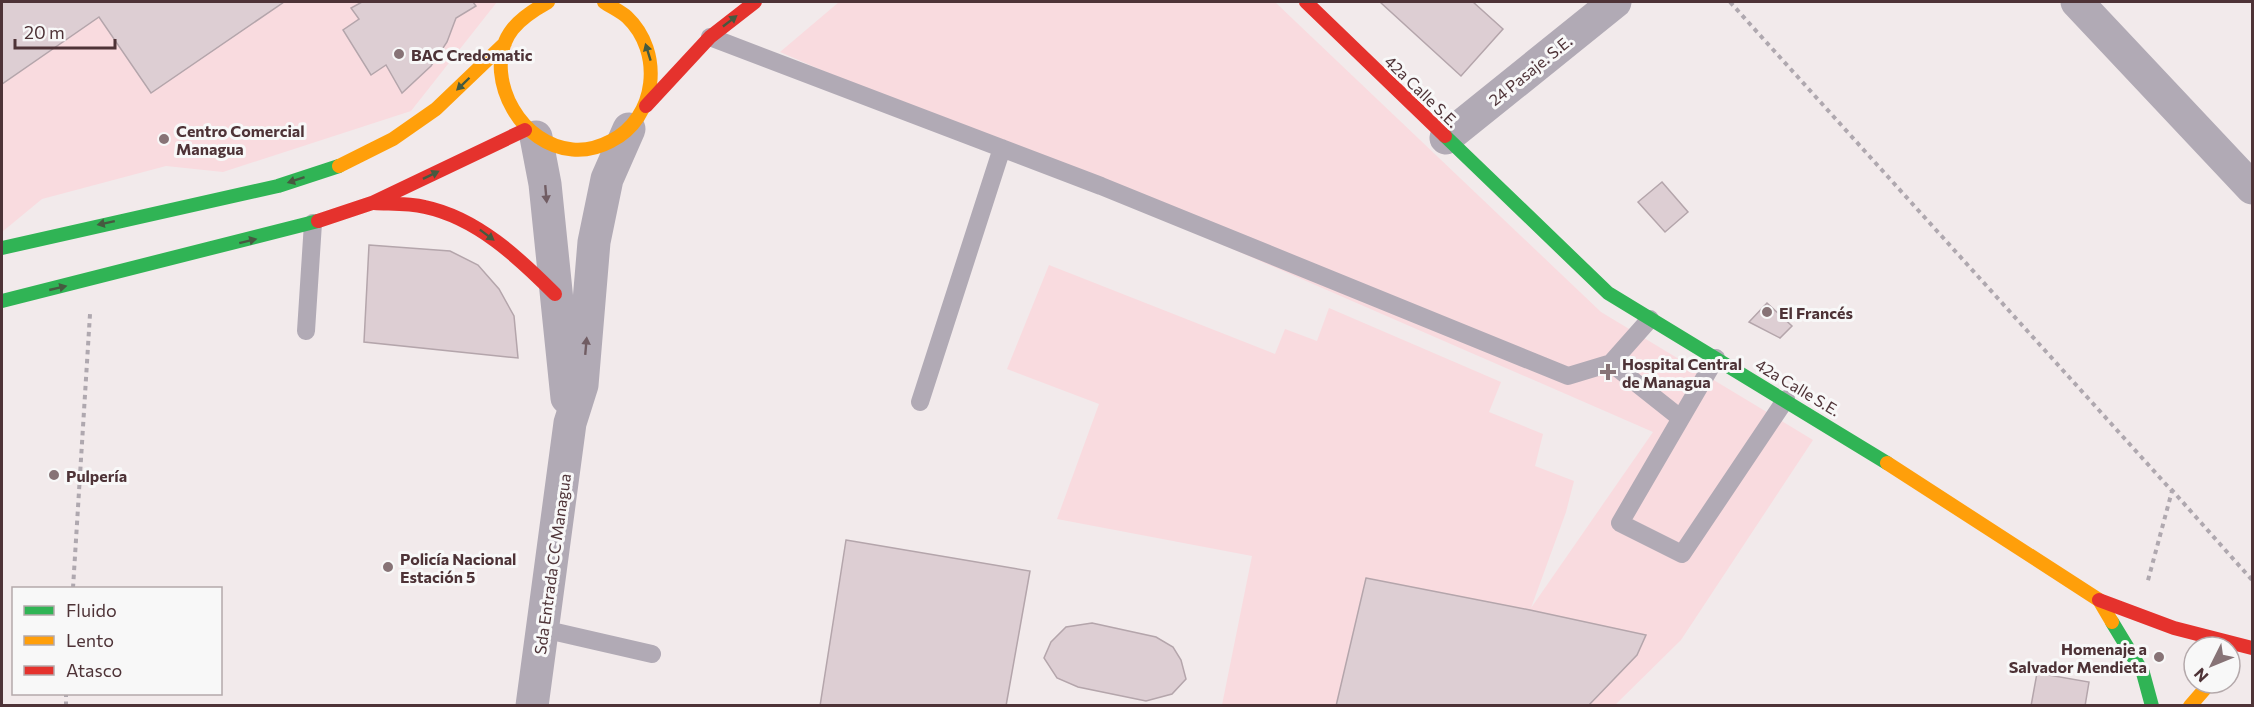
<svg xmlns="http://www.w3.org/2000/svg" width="2254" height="707" font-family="Commissioner,sans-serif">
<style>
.built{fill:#f9dbdf}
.building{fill:#ddced3;stroke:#b4a5ab;stroke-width:1.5}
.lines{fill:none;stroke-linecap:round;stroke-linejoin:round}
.path{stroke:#afa8af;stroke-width:4;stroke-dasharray:4.5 4.5;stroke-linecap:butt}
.lane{stroke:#b1aab5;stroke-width:18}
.street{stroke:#b1aab5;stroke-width:33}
.fast{stroke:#30b455;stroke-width:14}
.slow{stroke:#ff9f0a;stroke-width:14}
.jam{stroke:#e5322d;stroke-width:14}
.oneway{fill:#455a40}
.oneway2{fill:#715d63}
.poi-dot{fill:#877376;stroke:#f8f8f8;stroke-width:2}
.labels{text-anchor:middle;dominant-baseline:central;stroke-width:6;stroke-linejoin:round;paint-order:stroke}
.poi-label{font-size:16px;font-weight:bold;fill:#4e3337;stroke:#f8f8f8;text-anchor:start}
.street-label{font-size:16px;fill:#4e3337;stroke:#f8f8f8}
</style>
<rect width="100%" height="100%" fill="#f2eaeb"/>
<!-- built -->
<path class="built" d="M2,2h495l-86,109 -188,61 -57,-6 -124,33 -40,33z
M839,2h436l326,310 212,128 -132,200 -66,65h-393l30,-149 -195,-37 42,-115 -92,-35 42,-104 226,89 10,-25 32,12 12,-33 172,74 -12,30 54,22 -8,32 39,15 -8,31 -35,96 122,-176 -873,-380z"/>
<!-- building -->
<path class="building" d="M2,2h282l-133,91 -52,-76 -97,67z
M362,2h111l3,4 -20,12 -9,24 -16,24 -29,27 -16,-28 -15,10 -28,-45 16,-11 -8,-11z
M1380,2h93l30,27 -42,47z
M1662,182l26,30 -23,20 -27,-30z
M369,245l81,6 28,14 21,24 15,27 4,42 -154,-16z
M1767,303l25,23 -12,12 -31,-16z
M846,540l184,31 -24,135h-186z
M1366,578l164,32 116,25 -9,20 -49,51h-252z
M1092,623l64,14 17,10 8,13 5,19 -14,15 -26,7 -68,-14 -21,-9 -13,-20 7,-16 15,-15z
M2037,673l52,9 -4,24h-54z"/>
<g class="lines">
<!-- path -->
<path class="path" d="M1730,2l442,489 -25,93
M2171,489l81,91
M73,588l17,-274
M66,706v-12"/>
<!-- lane -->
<path class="lane" d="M710,37l391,149 467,190 43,-13 39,-44
M306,331l7,-108
M1716,358l-96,165 62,31 104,-155
M1611,363l68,54
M920,402l82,-254
M543,629l109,25"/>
<!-- street -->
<path class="street" d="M2077,2l175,186
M536,137l9,47 22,214
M1446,138l169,-136
M532,706l38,-283 12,-38 12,-143 13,-63 22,-50"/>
<!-- fast -->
<path class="fast" d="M1445,136l163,157 279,170
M2,248l276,-62 61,-20
M2,301l316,-80
M2112,622l31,51 9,33"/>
<!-- slow -->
<path class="slow" d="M548,2c-29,16 -50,33 -47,70 5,53 58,97 110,69 46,-23 53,-89 16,-124 -7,-6 -16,-10 -23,-15
M339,166l54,-27 43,-30 69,-66
M1887,463l212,137 13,22
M2190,706l20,-23"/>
<!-- jam -->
<path class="jam" d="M1306,2l139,134
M646,106l64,-69 45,-35
M374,203c17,1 34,0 51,4 52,11 94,51 130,87
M318,221l54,-18 153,-73
M2099,600l75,28 78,20"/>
</g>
<!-- one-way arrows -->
<defs><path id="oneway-solid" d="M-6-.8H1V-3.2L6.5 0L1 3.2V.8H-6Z" transform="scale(1.5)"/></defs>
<g class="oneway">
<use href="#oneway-solid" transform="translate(730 21) rotate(-38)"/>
<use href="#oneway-solid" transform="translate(648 52) rotate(-107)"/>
<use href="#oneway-solid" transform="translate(463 84) rotate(136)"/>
<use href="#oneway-solid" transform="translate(431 175) rotate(-26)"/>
<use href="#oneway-solid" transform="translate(296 180) rotate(162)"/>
<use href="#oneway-solid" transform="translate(106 223) rotate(168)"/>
<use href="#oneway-solid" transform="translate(487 235) rotate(37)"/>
<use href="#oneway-solid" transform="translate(248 241) rotate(-14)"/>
<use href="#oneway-solid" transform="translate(58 288) rotate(-13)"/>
</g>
<g class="oneway2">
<use href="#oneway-solid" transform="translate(546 194) rotate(85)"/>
<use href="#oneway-solid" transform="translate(586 346) rotate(-85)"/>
</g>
<!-- markers -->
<g class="poi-dot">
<circle cx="399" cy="54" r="6"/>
<circle cx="164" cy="139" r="6"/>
<circle cx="1767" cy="312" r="6"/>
<path d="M1605 363h6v6h6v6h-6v6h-6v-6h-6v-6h6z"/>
<circle cx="54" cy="475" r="6"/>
<circle cx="388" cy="567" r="6"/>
<circle cx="2159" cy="657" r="6"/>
</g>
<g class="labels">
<!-- poi labels -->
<g class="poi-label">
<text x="411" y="54">BAC Credomatic</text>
<text x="176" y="130">Centro Comercial<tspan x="176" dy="18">Managua</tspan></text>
<text x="1779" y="312">El Francés</text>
<text x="1622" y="363">Hospital Central<tspan x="1622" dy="18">de Managua</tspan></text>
<text x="66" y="475">Pulpería</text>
<text x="400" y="558">Policía Nacional<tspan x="400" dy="18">Estación 5</tspan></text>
<text x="2147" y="648" text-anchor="end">Homenaje a<tspan x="2147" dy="18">Salvador Mendieta</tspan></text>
</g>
<!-- street labels -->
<g class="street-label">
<text transform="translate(1530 70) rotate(-39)">24 Pasaje. S.E.</text>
<text transform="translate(1422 91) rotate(44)">42a Calle S.E.</text>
<text transform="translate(1798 387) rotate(31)">42a Calle S.E.</text>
<text transform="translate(552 564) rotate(-82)">Sda Entrada CC Managua</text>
</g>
</g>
<!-- border -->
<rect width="2254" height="707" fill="none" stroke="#4e3337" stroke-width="6"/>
<!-- legend -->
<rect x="12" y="587" width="210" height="108" fill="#f8f8f8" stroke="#b4a9ab" stroke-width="1.5"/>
<rect x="24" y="606" width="30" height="9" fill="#30b455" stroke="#b4a9ab" stroke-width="1.5"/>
<text x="66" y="617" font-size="18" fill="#4e3337">Fluido</text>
<rect x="24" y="636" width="30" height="9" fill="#ff9f0a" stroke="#b4a9ab" stroke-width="1.5"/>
<text x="66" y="647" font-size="18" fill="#4e3337">Lento</text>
<rect x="24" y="666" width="30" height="9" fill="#e5322d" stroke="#b4a9ab" stroke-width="1.5"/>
<text x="66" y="677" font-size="18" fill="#4e3337">Atasco</text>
<!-- north arrow -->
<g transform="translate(2212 665) rotate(227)"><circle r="28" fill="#f8f8f8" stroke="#b4a9ab" stroke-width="1.5"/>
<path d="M0-4.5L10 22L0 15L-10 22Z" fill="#877376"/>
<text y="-9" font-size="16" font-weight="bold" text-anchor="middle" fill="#4e3337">N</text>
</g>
<!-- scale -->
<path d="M15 39v9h100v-9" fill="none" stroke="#4e3337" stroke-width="3"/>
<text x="24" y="39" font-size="18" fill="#4e3337" stroke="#f8f8f8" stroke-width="4.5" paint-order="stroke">20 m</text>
</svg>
